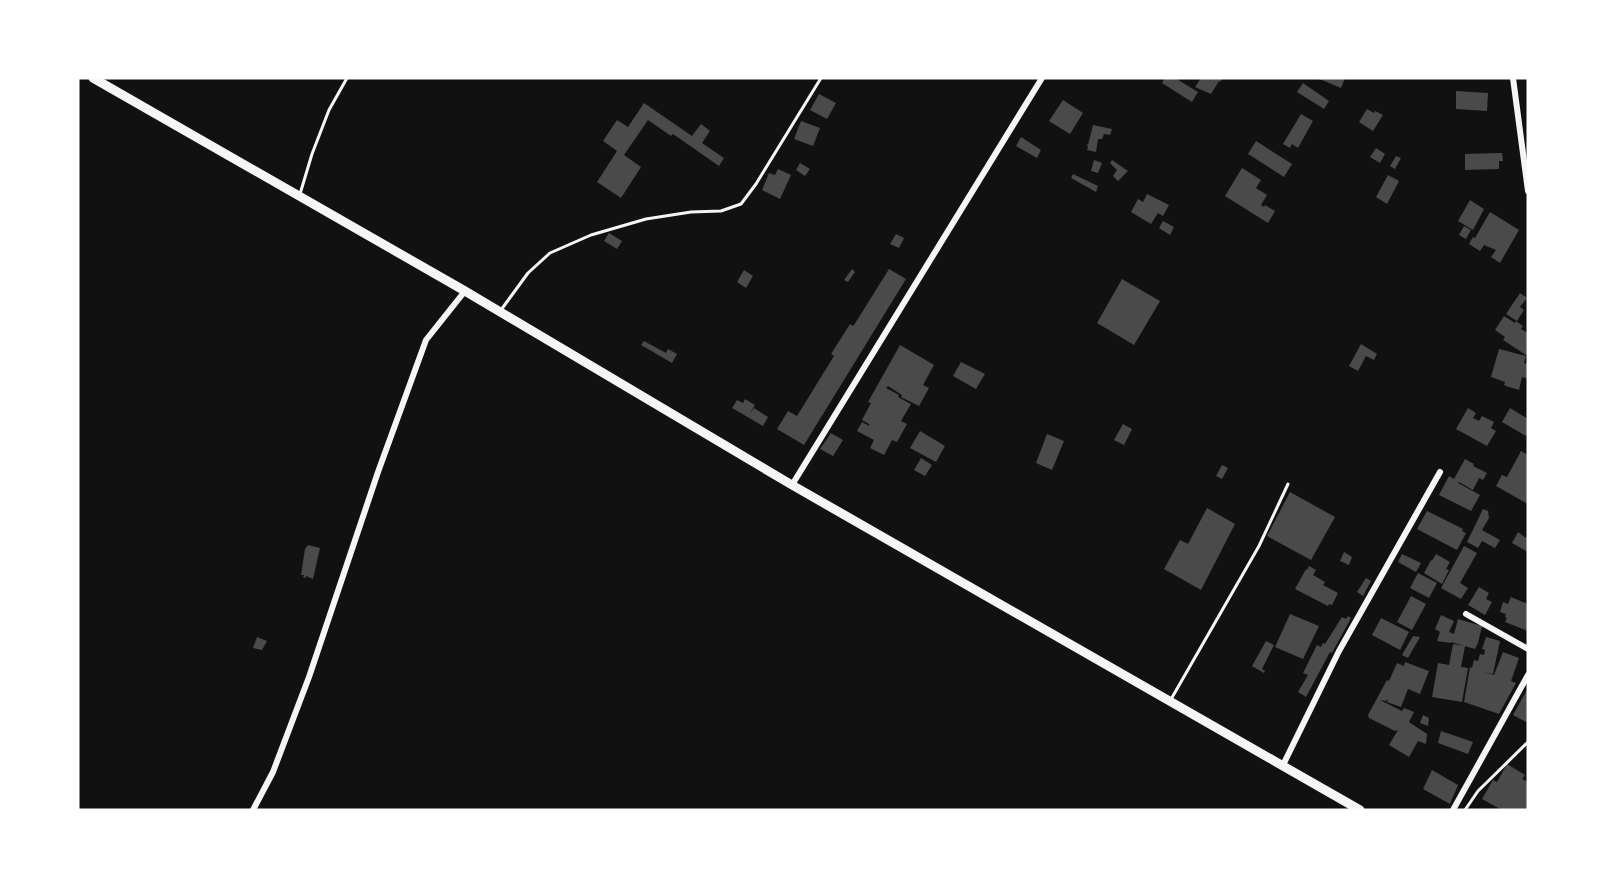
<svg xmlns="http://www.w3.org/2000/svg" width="1606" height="888" font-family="Signika,sans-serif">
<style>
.building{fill:#4a4a4a}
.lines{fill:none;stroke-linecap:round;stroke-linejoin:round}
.service{stroke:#f5f5f5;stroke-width:3}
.minor{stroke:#f5f5f5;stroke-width:6}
.secondary{stroke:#f5f5f5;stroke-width:9}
</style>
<rect width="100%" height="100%" fill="#111"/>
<!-- building -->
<path class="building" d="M1165,78h10l23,14 -6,10 -30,-19z
M1201,78h22l-3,4 -1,-1 -8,13 -16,-7z
M1317,78h28l-4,10z
M1303,83l26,18 -5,8 -27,-17z
M1456,91l32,2 -1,18 -31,-2z
M819,94l17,9 -9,16 -17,-9z
M1063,100l20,13 -13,21 -21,-13z
M644,103l48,33 9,-12 9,7 -8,12 22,15 -5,8 -46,-32 -2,2 -23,-16 -24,35 17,12 -20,31 -24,-16 20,-31 -14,-10 14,-21 11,7z
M1367,109l7,4 1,-2 8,4 -10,16 -14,-9z
M1301,114l12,7 -15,27 -6,-4 -2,4 -7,-4z
M801,121l19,7 -7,18 -19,-7z
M1093,125l19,4 -2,6 -6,-1 -2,5h-4l-2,13 -9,-2 1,-3 -2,-3 2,1z
M1021,137l20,13 -4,8 -21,-12z
M1256,141l36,23 -8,13 -36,-23z
M1376,148l9,6 -5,9 -10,-6z
M1498,153h4l1,8h-4v8l-34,1v-16z
M1396,156l5,2 -6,11 -5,-3z
M1094,160l8,3 -4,10 -7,-2z
M1112,160l16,11 -10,10 -5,-5 4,-6 -7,-7z
M800,163l10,6 -5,7 -9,-6z
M1242,168l19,12 -5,8 11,7 -6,10 3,2 1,-2 10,6 -7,12 -43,-27z
M778,169l13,6 -11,24 -18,-9 7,-17 6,2z
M1073,174l25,12 -2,6 -25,-14z
M1388,175l11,6 -12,23 -11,-7z
M1147,194l22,11 -6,11 -5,-3 -7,11 -20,-12 7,-13 5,3z
M1470,200l14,9 -11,21 -15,-9z
M1490,212l29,18 -19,33 -9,-6 5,-7 -12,-5 -4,6 -11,-7 4,-7 2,1z
M1163,221l11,6 -4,8 -11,-7z
M1464,226l7,4 -5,9 -7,-4z
M609,233l13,8 -5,8 -13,-8z
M896,234l8,4 -5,10 -9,-4z
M852,269l3,3 -7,10 -4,-2z
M889,269l17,10 -102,166 -27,-16 11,-18 9,5 37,-60 -3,-2 19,-30 3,2 1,-1z
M744,270l9,6 -7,12 -9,-6z
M1122,279l38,22 -26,44 -37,-22z
M1520,293l7,5 -7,9 4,3 -7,11 -11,-7z
M1504,316l11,7 1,-2 7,5 -2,3 7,4v19l-2,3 -23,-15 2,-3 -10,-7z
M644,341l22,12 2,-4 9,5 -5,9 -31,-18z
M1361,344l16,10 -3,6 -8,-4 -8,15 -9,-5z
M900,345l34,20 -11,20 6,3 -10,18 -18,-9 1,-2 -14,-9 -2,2 13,7 -1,2 13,7 -10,17 6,3 -10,18 -5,-2 -8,15 -14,-7 4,-8 -17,-9 5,-9 7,4v-2l-7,-4 9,-17 -3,-1z
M1499,349l27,7 -2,7 4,1v15l-6,-2 -3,13 -13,-4 -2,-1 1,-3 -14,-5z
M961,362l24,12 -9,15 -23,-13z
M745,399l10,6 -5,8 4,-5 14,9 -5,9 -31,-18 5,-8 6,3z
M1468,408l8,5 -3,5 6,3 3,-5 12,6 -3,6 5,3 -9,15 -31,-17z
M1510,408l18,11v13l-2,4 -24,-14z
M1123,424l9,5 -8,16 -10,-5z
M920,431l25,15 -9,16 -26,-14z
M831,433l12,7 -10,16 -13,-7z
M1047,434l17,7 -12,29 -16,-7z
M1521,451l7,4v49l-32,-18 6,-11 5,2z
M921,458l11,7 -7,11 -11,-6z
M1465,459l9,5 -1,2 14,7 -4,7 -4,-2 -6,12 -14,-8 -1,1 22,12 -9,16 -32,-16 10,-19 5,3z
M1222,465l6,3 -6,11 -6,-3z
M1290,492l45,25 -24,43 -44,-24z
M1207,508l28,16 -34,66 -37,-21 16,-29 8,4z
M1483,509l5,2 1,7 -7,12 18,10 -5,8 -13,-7 -4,7 -11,-6z
M1427,511l36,18 -1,2 4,2 -9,17 -40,-21z
M1518,532l8,6 2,-4v18l-16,-9z
M308,545l12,3 -7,31 -7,-3v2l-3,-1 1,-2h-3l4,-26z
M1464,546l13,7 -17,30 8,5 -7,11 -20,-11z
M1344,552l8,5 -3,8 -9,-4z
M1402,554l19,9 -5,9 -18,-10z
M1436,554l14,8 -4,7 3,1 -7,14 -18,-11 7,-13 1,1z
M1309,566l7,4 -3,5 12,7 -2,3 15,8 -6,12 -3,-1 -1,2 -33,-17 11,-20 1,1z
M1418,573l19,10 -8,15 -19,-10z
M1366,578l5,3 -8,15 -6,-4z
M1479,587l10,6 -3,6 6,3 -7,13 -17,-10z
M1411,596l15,8 -14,26 -15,-8z
M1511,597l17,7v27l-23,-9 2,-4 -2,-1 1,-3 -6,-2 3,-10 5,2z
M1290,614l29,12 -16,33 -28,-12z
M1441,615l13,6 -5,11 5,2 4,-15 24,7 -4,17 -3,6 -24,-7v1l-14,-2 3,-9 -5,-3z
M1348,616l3,2 -19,35 -2,-1 -24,45 -8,-5 10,-17 -5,-2 14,-28 4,2 2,-4 2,1 17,-27 4,2z
M1381,618l28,14 -9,18 -28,-15z
M1413,636l7,1 -12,21 -6,-3z
M257,637l10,4 -5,9 -9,-2z
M1486,637l14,4 -7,33 -9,-2 10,3 9,-23 16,6 -8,23 5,2 -17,31 -35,-12 6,-35 2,1 2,-8 4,1 2,-7 4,1 1,-5 -3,-1z
M1266,641l8,4 -12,24 3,2 -1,2 -12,-7z
M1453,644l12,2 -4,21 7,1 -6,34 -30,-5 6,-34 11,2z
M1405,662l24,9 -9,23 -12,-5 -7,18 -14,-5 1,-2h-1l-1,1 -6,-1 22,11 2,-3 10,4 -5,10 18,12 -1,10 -8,-3 -9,16 -20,-12 9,-15 -3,1 -26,-13 -1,-3 19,-35 2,1 8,-18 7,3z
M1528,688v35l-15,-8z
M1423,715l6,3 -1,8 -8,-3z
M1441,731l32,11 -5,12 -30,-11z
M1507,764l18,11 -3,4 6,3v28h-26l-20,-11 11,-19 4,2z
M1432,770l26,15 -8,19 -27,-15z"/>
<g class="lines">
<!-- service -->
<path class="service" d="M300,194l12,-40 17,-44 18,-32
M501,310l27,-37 22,-20 41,-18 55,-16 45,-7 30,-1 20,-7 15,-20 65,-106
M1170,701l89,-155 29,-62
M1465,810l13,-19 50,-49"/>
<!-- minor -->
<path class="minor" d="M1513,78l15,113
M792,485l250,-407
M1466,614l62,35
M1283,765l56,-114 101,-179
M253,810l20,-38 36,-95 69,-205 48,-132 39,-49
M1453,810l75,-135"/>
<!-- secondary -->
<path class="secondary" d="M93,78l372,213 327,194 568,325"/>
</g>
<!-- border -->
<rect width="1606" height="888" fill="none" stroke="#ffffff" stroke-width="159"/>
</svg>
